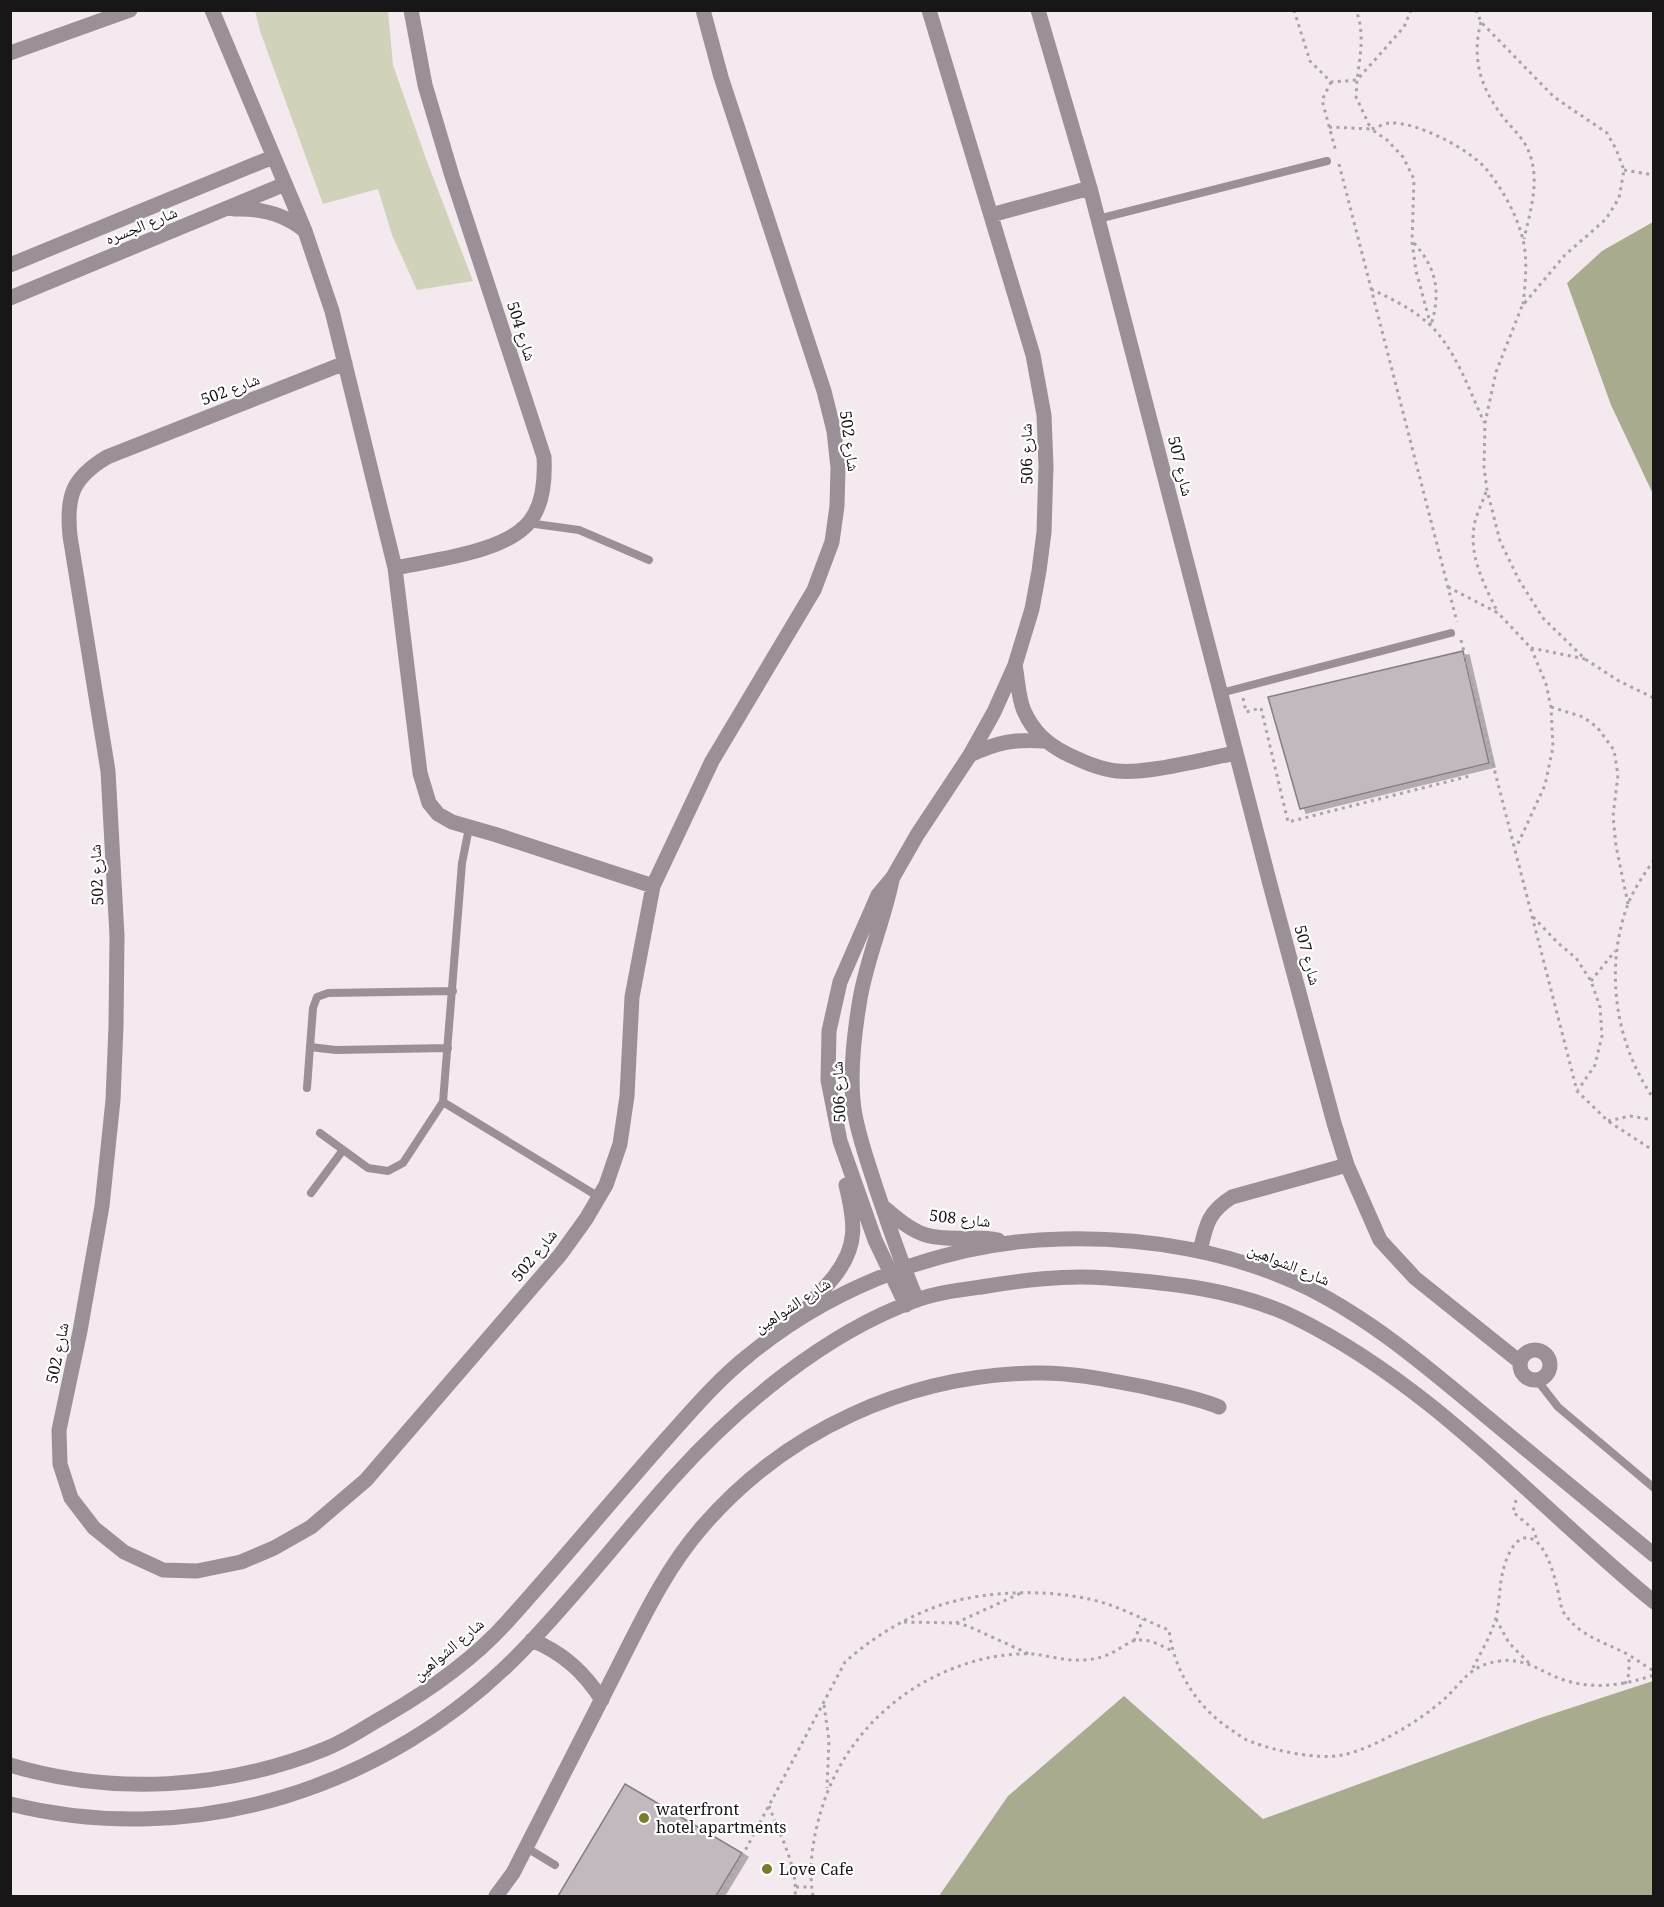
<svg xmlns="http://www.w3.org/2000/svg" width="1664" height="1907" font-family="'Noto Serif','Noto Naskh Arabic',serif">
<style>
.green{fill:#d0d3b9}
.water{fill:#a8ab8e}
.building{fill:#c2b9bf;stroke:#877f85;stroke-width:1.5;filter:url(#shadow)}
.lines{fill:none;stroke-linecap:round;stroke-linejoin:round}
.path{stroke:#aaa3a7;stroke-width:3;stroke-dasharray:3 4.5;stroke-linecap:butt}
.lane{stroke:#9c9098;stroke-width:8}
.street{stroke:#9c9098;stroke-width:15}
.poi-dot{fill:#797d27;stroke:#fff;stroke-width:2}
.labels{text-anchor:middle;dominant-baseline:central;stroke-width:4.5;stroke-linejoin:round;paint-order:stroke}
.street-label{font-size:16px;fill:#191618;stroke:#fff}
.poi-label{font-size:16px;fill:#191618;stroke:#fff;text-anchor:start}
</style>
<defs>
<filter id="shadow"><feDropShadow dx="6" dy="4" stdDeviation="0" flood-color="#0004"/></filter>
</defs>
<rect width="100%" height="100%" fill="#f3e9ef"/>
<!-- green -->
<path class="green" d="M255,11h133l5,54 33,94 47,122 -56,9 -25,-55 -14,-46 -55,15 -63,-173z"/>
<!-- water -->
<path class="water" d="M1653,222v272l-42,-89 -44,-122 35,-32z
M1653,1681v215h-714l69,-100 116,-100 139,123 277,-101z"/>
<!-- building -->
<path class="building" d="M1463,651l26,112 -189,46 -32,-112z
M625,1784l117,69 -26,43h-158z"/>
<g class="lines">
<!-- path -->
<path class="path" d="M1294,10l16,51 21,21 26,-2c3,-24 8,-47 -1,-70
M1411,10l-7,17 -47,53 -1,17 15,32c5,-1 12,-5 18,-6 27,-2 81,26 98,47 16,20 30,45 36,70 5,20 2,45 0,65
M1476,10l5,12 73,75 53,36 9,16 8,21 -5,28 -13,21 -41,36 -43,51 -26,66 -11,51 -1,44 3,23 13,51 19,39 24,38 42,41 34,22 35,17
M1481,22c-9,34 -2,62 19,91 12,17 25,24 31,45 8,27 -1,54 -7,81
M1331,82l-9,18 14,52
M1329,127l42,2 16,11 16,17 11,22 -2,63 4,29 15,55
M1339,164l118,458
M1624,170l30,5
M1414,243c23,26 27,49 17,82
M1371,289c21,10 42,20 59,36 26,25 39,65 54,97
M1486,492c-3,9 -7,17 -10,26 -10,34 8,66 22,95
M1448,587l50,26 33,35 15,36 5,23 2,40 -8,38 -29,63
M1461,640l116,451 31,30 46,30
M1531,648l54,11
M1243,698l3,14 15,-4 27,114 182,-46
M1551,707l32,10 14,10 17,23 4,25 -5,41 3,30 12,58
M1654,860c-10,14 -20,29 -26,44 -24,64 -13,140 26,195
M1533,917l26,27 17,14 15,23 9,26 2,29 -7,29 -17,25
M1591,981l24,-30
M1608,1121l22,-5 24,4
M1516,1500l-3,12 20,17 4,11
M1496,1619l13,24 20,20
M904,1622l52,1 12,3 61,28
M956,1623l65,-30
M1134,1641l9,-22
M1473,1668c8,-16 19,-34 23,-51 4,-15 3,-31 7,-46 2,-10 10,-31 21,-33 25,-4 34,55 38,72 17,27 41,31 67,45 8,5 16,11 25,16
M1625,1684l4,-10v-19
M824,1705l5,35 -2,48
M769,1806c10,27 29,61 26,90
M796,1887h15
M721,1896l124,-234c27,-24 59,-44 93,-56 49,-17 124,-18 172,-1 20,7 39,17 59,25 5,41 28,78 64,101 6,4 12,9 19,11 23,9 66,18 90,13 31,-6 76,-33 100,-54 21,-18 26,-36 58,-40 25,-4 42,12 64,19 32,10 60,5 90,-5
M813,1896c-5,-28 0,-58 8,-85 23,-79 90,-138 171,-154 12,-2 28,-4 41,-3 16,2 33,7 49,6 13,0 25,-4 35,-10 5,-3 11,-7 16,-9 13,-4 28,4 39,10"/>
<!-- lane -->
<path class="lane" d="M1098,219l229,-58
M528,523l51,7 70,30
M1221,693l230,-60
M469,828l-7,35 -19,239 156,95
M448,1048l-112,2 -26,-3 3,-39 4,-11 11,-4 125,-2
M307,1088l3,-41
M320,1133l48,35 20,3 15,-8 40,-61
M311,1193l32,-43
M1537,1380l21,27 96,81
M527,1848l28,17"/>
<!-- street -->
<path class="street" d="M212,10l93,221 27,80 63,257 25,205 9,30 9,11 14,8 45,13 156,51
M1038,10l52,178 181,700 63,235 13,42 33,75 35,38 105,84
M10,53l120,-43
M234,209c26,-1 49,4 70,21
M991,215l99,-27
M10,265l263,-108
M10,298l275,-114
M345,363l-238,94c-35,21 -41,39 -37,79l38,235 9,165 -1,90 -3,74 -11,106 -22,125 -21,99 1,34 11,34 23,30 30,24 39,18 34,1 44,-9 33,-14 37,-21 55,-47 194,-225 26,-36 20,-34 14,-41 7,-48 5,-99 21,-111 59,-125 102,-171 18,-48 5,-36 1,-38 -4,-37 -10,-40 -103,-314 -18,-67
M395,568c37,-8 120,-16 139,-53 10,-17 11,-39 10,-58l-92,-281 -27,-91 -14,-75
M1015,665c3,15 3,32 9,46 9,20 22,32 41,42 17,8 33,16 52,18 32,3 86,-12 119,-18
M970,755c28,-13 44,-16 74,-14
M892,880c-8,40 -25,78 -32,119 -6,35 -11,74 -6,110 4,27 14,53 22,79 13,38 25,75 41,112
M882,1206c13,10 27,24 44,29 23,7 48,0 72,5
M1200,1251c6,-26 8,-39 32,-54l115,-32
M906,1305l-31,-65 -35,-99 -12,-61 1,-49 11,-49 38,-87 15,-18 24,-42 53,-80 24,-43 21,-47 17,-56 7,-38 5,-39 2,-66 -2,-51 -11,-60 -104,-345
M806,1310c8,-12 18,-21 27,-32 26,-32 22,-56 13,-93
M1520 1365a15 15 0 1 1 30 0a15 15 0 1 1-30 0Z
M532,1640c31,13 52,32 70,60
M10,1765c102,31 216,24 315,-16 21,-8 40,-22 60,-33 45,-26 87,-55 122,-94 52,-58 102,-118 153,-176 28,-31 56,-65 89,-91 86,-71 202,-114 313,-116 83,-2 170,12 246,49 64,32 119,79 173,124 58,48 115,95 173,143
M10,1804c185,46 377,-16 509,-150 55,-56 102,-118 154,-176 64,-71 151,-144 241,-177 21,-8 45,-11 67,-14 42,-7 82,-12 126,-9 64,5 130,11 189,40 138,68 240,187 358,284
M496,1896l17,-23c34,-66 68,-132 101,-198 26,-51 51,-106 89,-149 83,-96 205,-151 332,-153 37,-1 74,7 110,14 25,6 50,10 74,20"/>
</g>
<!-- markers -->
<g class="poi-dot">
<circle cx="644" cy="1818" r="6"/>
<circle cx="767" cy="1869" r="6"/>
</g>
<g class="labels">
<!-- street labels -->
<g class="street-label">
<text transform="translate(141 225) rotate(-22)">شارع الجسره</text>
<text transform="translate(522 331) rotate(72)">شارع 504</text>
<text transform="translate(230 389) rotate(-21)">شارع 502</text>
<text transform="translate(850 441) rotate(82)">شارع 502</text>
<text transform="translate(1026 454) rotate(-91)">شارع 506</text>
<text transform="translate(1181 466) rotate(76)">شارع 507</text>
<text transform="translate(96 875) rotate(-93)">شارع 502</text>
<text transform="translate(1308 955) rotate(75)">شارع 507</text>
<text transform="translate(838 1092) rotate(-93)">شارع 506</text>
<text transform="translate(960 1218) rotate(6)">شارع 508</text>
<text transform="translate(534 1255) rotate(-51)">شارع 502</text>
<text transform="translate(1289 1264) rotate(22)">شارع الشواهين</text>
<text transform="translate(792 1305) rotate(-33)">شارع الشواهين</text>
<text transform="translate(57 1353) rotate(-79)">شارع 502</text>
<text transform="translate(448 1649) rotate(-40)">شارع الشواهين</text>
</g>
<!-- poi labels -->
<g class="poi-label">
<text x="656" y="1809">waterfront<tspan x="656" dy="18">hotel apartments</tspan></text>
<text x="779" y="1869">Love Cafe</text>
</g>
</g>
<!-- border -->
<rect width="1664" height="1907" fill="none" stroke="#191618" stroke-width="24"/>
</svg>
